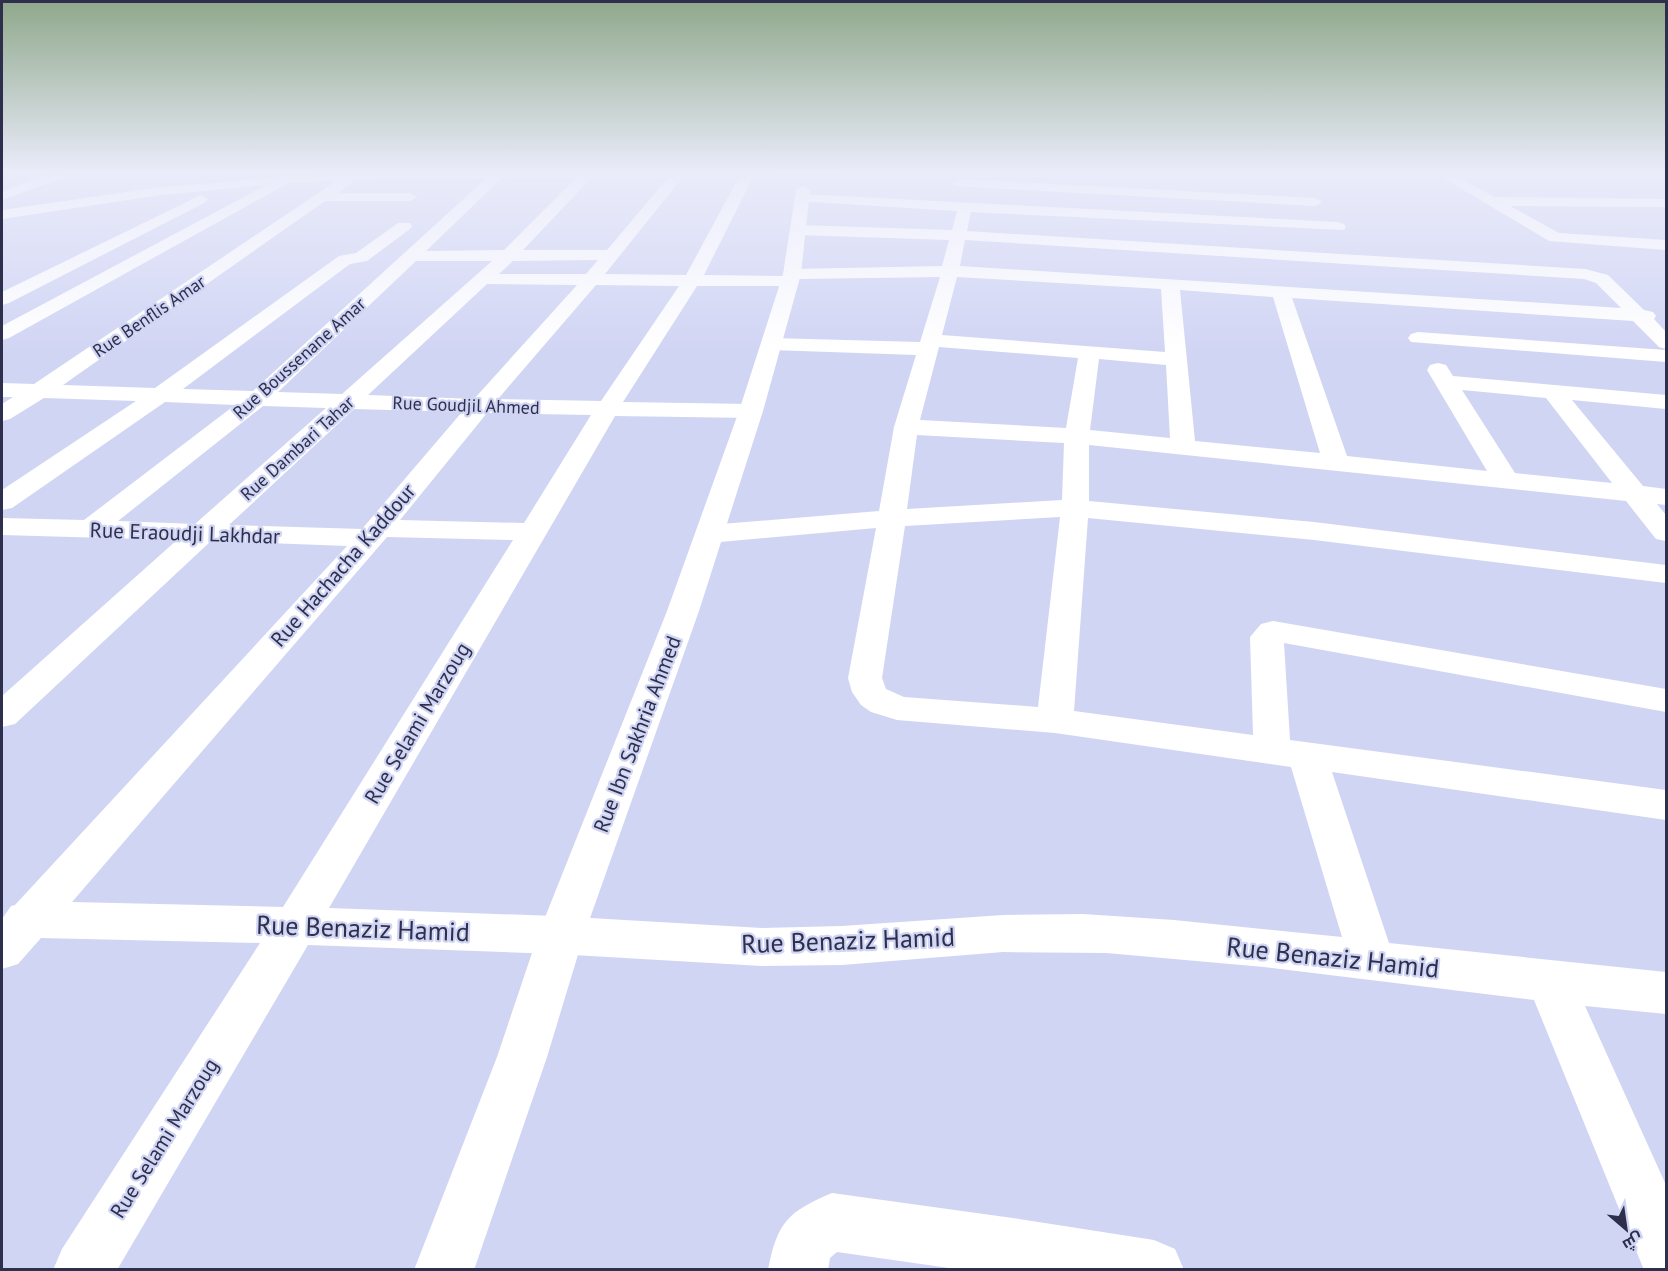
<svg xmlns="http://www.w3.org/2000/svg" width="1668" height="1271" font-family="'PT Sans',Cairo,sans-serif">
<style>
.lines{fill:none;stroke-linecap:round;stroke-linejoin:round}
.street{fill:#fff;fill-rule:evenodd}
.secondary{fill:#fff;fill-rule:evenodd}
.labels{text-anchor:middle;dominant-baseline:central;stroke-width:4.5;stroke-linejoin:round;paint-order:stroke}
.far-street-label{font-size:18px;fill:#2d2f4d;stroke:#d1d5f4}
.street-label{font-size:21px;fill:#2d2f4d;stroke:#d1d5f4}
.near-street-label{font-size:26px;fill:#2d2f4d;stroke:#d1d5f4}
</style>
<rect width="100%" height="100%" fill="#d1d5f4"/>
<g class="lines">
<!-- street -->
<path class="street" d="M51,173h19l-2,3 -66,24v-9z
M348,173h11l2,2 -23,18h72l7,4 -7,4h-85l-262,184 92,3 184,-132 17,-3 42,-30h12l2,3 -2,3 -43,32 -17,3 -167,125 70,2 239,-218 14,1 -80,77 78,-1 77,-77h11l2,2 -71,75h84l65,-77h10v5l-77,96 81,1 54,-100 2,-2h10l2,2 -50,100 80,1 2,-6 6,-1 150,-3 7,-26 -150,-5 -8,-5 8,-5 153,5 5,-19 -160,-10 -2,-3 2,-3 5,-1 536,28 6,2 2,3 -2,3 -373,-18 -4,19 618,38 23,6 36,35 9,2 3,4 -2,3 12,13v17l-7,-2 -26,-26 -341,-23 55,158 140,15 -60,-101 3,-5 8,-2 8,2 7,11 213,19v14l-94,-9 71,86 23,3v16l-9,-1 9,11v26l-10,-2 -30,-38 -537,-56v56l225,21 352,43v18l-352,-43 -226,-22 -14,193 179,24 -3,-98 11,-13 12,-3 393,68v23l-382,-69 6,97 376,50v30l-334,-48 57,171 277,29v42l-81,-8 81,179v85h-22l-110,-270 -270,-33 -158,-14 -103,-1 -161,13 -80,1 -206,-12 -248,-9 -191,325h-64l9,-21 198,-306 -219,-5 -23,26 -16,5v-50l9,-13 4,-1 332,-359 -136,-5 -196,183 -13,3v-31l175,-156 -175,-5v-17l82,2 151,-115 -70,-3 -153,106 -10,2v-20l134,-89 -92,-3 -34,21 -8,2v-17l11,-7h-11v-14l32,1zM965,240l619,39 12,4 25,25 -661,-42zM598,260l-12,14h-87l14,-13zM416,261h76l-150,133 -64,-2zM940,277l-20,65 -148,-4 -7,2 -3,4 3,4 7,2 144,5 -22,72 -15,84 -170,14 -10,3 -4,6 4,6 10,3 167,-15 -28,150 4,14 9,13 10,7 26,8 158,13 236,34 51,170 -168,-17 -91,-6 -80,1 -161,11 -80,2 -206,-12 -227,-8 286,-492 136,2 8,-2 4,-5 -4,-5 -8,-2 -128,-2 74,-116h93l6,-1 2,-6zM957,277l204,12 4,63 -223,-17zM487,284l90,1 -103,114 -106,-4zM596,285l83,1 -78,115 -103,-2zM1180,290l93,7 47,156 -125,-12zM939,347l139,11 -12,70 -146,-8zM1099,359l67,6 4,73 -80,-8zM1462,390l84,8 66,85 -97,-10zM263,406l63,2 -131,116 -77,-3zM354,409l108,3 -100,117 -133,-4zM487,413l104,2 -67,108 -124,-3zM917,435l147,8 -2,57 -155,9zM1060,517l-22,190 -134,-10 -18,-8 -4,-11 23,-152zM387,537l126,3 -230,367 -211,-5z
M1435,173h17l42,24 172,2v8l-156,-1 49,27 107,7v10l-117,-9z
M285,175l5,1 2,3 -2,3 -281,156 -7,2v-14z
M959,179l356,19 7,4 -7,4 -361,-20 -2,-3z
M201,195l7,4 -2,3 -197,101 -7,2v-13z
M1418,332l248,18v12l-255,-20 -3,-4 3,-4z
M832,1193l187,26 135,21 21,9 9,21h-221l-126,-18 -7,6 -2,12h-60c9,-48 21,-59 64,-77z"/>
<!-- secondary -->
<path class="secondary" d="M332,173h446l-7,4 -394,2 -92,4 -124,12 -159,24v-9l159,-23z
M837,173h829v4h-822z
M803,186l7,4 -9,84 -38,137 -64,200 -115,324 -37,122 -73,213h-60l83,-213 41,-122 129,-324 72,-200 44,-137 13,-84z"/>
</g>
<!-- sky -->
<linearGradient id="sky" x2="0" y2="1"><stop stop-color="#8fa88b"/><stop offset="0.49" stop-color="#eaecfa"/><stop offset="1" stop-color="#eaecfa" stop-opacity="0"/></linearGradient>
<rect width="1668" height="351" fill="url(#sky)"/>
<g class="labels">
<!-- far-street labels -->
<g class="far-street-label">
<text transform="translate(149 316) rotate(-34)">Rue Benflis Amar</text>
<text transform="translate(299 358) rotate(-42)">Rue Boussenane Amar</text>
<text transform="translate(466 405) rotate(2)">Rue Goudjil Ahmed</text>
<text transform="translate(297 448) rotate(-42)">Rue Dambari Tahar</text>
</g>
<!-- street labels -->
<g class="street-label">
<text transform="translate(185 533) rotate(2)">Rue Eraoudji Lakhdar</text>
<text transform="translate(343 565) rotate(-49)">Rue Hachacha Kaddour</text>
<text transform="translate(417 723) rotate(-59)">Rue Selami Marzoug</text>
<text transform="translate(637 734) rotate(-69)">Rue Ibn Sakhria Ahmed</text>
<text transform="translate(164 1138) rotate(-58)">Rue Selami Marzoug</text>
</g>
<!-- near-street labels -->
<g class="near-street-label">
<text transform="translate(363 928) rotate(2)">Rue Benaziz Hamid</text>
<text transform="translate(848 940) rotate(-2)">Rue Benaziz Hamid</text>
<text transform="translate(1333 957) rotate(6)">Rue Benaziz Hamid</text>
</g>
</g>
<!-- border -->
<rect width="1668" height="1271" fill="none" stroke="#2d2f4d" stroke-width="6"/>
<!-- north arrow -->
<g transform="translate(1626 1229) rotate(151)" stroke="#d1d5f4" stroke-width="4.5" paint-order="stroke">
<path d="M0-4.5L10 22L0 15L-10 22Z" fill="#2d2f4d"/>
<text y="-9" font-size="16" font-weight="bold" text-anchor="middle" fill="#2d2f4d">ش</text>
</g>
</svg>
